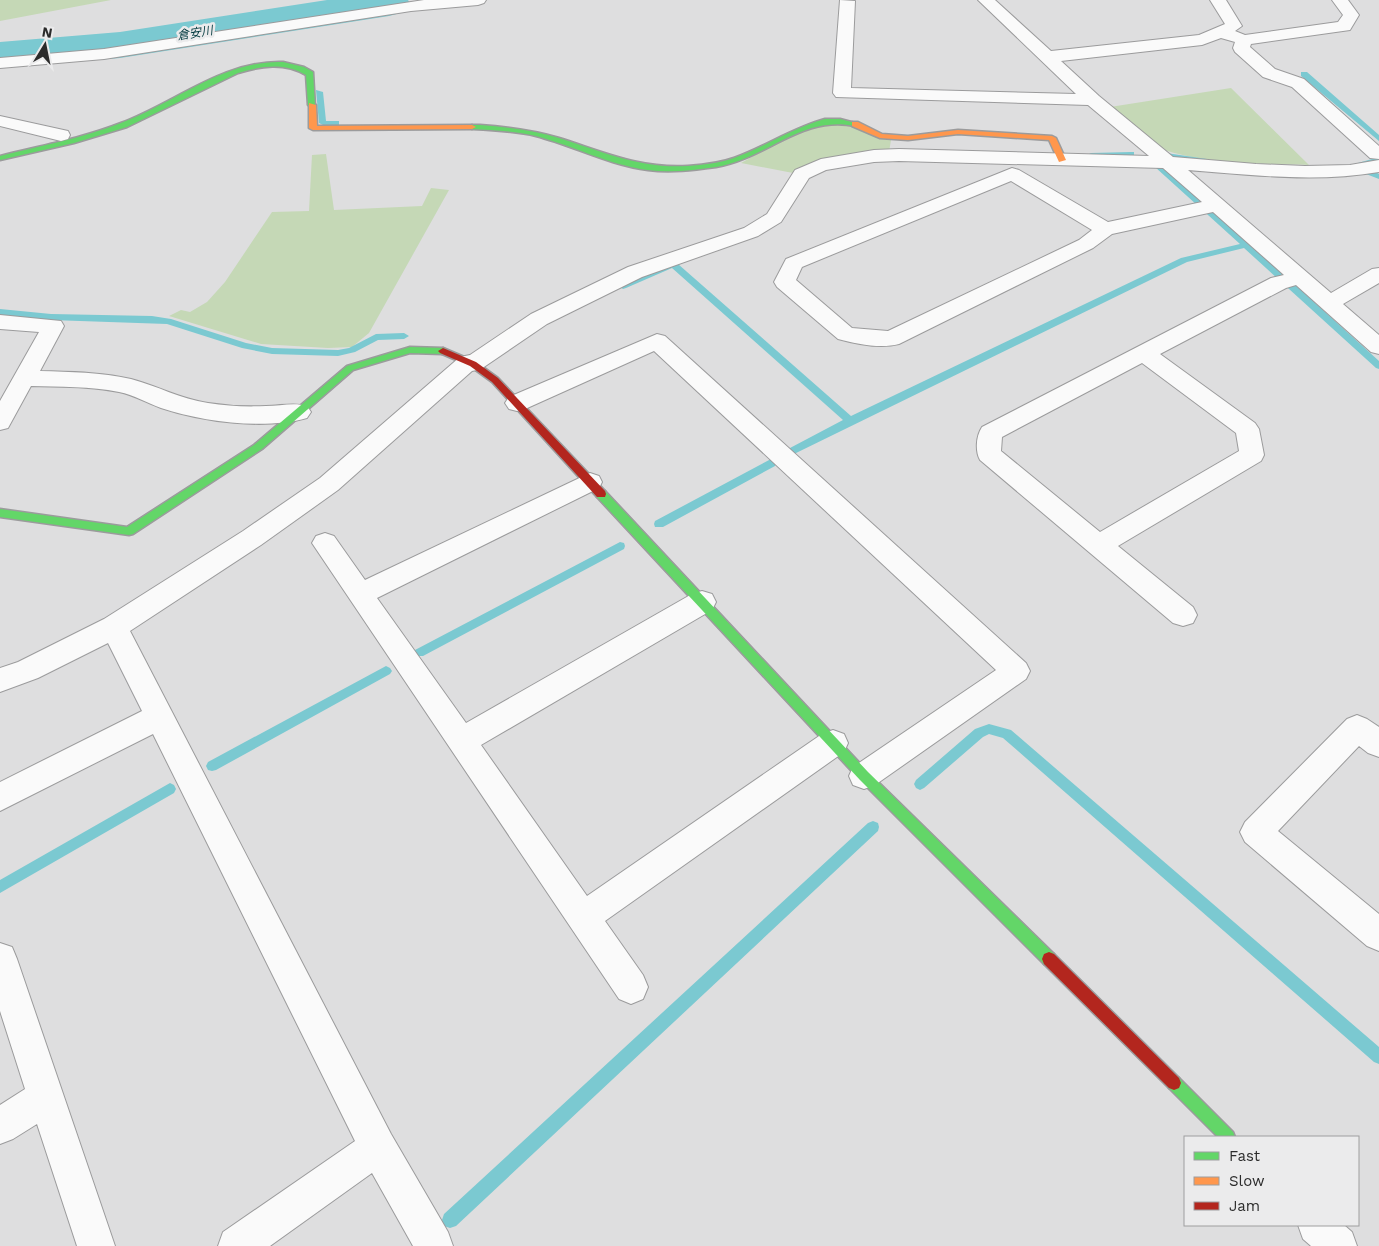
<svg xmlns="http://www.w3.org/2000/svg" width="1379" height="1246" font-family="'Work Sans','Noto Sans JP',sans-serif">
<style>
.green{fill:#c5d8b6}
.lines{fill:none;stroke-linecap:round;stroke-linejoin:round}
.stream{fill:#7bc9d1;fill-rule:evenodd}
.river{fill:#7bc9d1;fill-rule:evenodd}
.street-casing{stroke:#9b9b9c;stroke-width:2}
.fast-casing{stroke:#9b9b9c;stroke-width:3}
.slow-casing{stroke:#9b9b9c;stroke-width:3}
.jam-casing{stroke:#9b9b9c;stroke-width:3}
.street{fill:#fafafa;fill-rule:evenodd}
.fast{fill:#63d668;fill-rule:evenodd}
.slow{fill:#ff974d;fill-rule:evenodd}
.jam{fill:#b3261e;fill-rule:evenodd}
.labels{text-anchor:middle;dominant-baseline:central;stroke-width:5;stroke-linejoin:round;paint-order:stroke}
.far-water-label{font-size:12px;font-style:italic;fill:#033a3f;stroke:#ebebec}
</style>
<rect width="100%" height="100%" fill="#dededf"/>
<!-- green -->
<path class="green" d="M0,0h111l-111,21z
M1231,88l78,77c-41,-1 -126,-1 -159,-22 -14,-10 -27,-25 -40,-36z
M840,123l51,17 -2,12 -96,21 -52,-10c30,-16 65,-39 99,-40z
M326,154l8,56 88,-4 9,-18 18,2 -80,143 -17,14 -24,1 -67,-4 -92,-28 12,-6 9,2 17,-10 18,-20 47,-70 37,-1 3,-56z"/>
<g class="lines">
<!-- stream -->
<path class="stream" d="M1301,72h6l72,63v6l-78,-65z
M316,90l7,2 3,29h13v4h-16l-4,-2z
M1131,152h3v4l-43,1 -4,-2 4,-2z
M1166,153l41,6 4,2 -4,2 -38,-6h-3z
M1379,157v4l-24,6 -4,-2z
M1155,163h6l218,198v8l-3,-1 -132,-120 -57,14 -393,192 -5,-4 1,-2 53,-28 -171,-152 -46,20 -3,1 -4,-3 48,-23 11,1 173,152 330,-158 59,-14 -85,-77z
M1366,170h6l7,4v5l-13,-5z
M0,309l51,5 101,2 19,3 75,24 26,5 66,2 11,-2 27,-14 28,-1 5,3 -5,3 -26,1 -23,12 -17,4 -66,-2 -30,-6 -75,-24 -116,-4 -51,-5z
M771,459l5,4 -1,3 -112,61h-8l-1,-3 1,-3z
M620,542l4,1 1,3 -1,3 -201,107h-8l-2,-3 2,-3z
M386,666l4,2 2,3 -2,3 -174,96 -4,1 -4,-1 -2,-4 2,-4z
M989,724l22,6 368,317v17l-5,-2 -371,-324 -14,-4 -6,3 -59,51 -4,2 -4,-2 -2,-4 2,-4 59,-51z
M170,783l4,2 2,4 -2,4 -174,100v-13z
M873,821l5,2 1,4 -1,4 -422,395 -6,2 -6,-2 -2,-6 2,-6 424,-391z"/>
<!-- river -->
<path class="river" d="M327,0h81l2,3 -6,9 -15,4 -269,42 -120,10v-26l120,-10z"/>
<defs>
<path id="street" d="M424,0h62l-2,3 -6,2 -67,6 -307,48 -104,9v-10l104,-9z
M840,0l15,1 -4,87 225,6 -98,-94h17l56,51 148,-16 26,-11 -15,-24h16l16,26 -7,5 10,4 93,-13 5,-7 -11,-15h16l11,15 -9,15 -99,14 -1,3 25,22 29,10 75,67v13l-9,-1 -78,-71 -29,-10 -28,-25 -2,-4 2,-6 -14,-4 -19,7 -141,16 38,35 74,61 83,7 49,2 45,-1 29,-5v12c-63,11 -127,3 -191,-2l143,123 41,-24 7,-1v15l-36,21 36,31v19l-8,-2 -75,-67 -10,3 -126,66 95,69 4,6 5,26 -3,6 -143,85 75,61 4,8 -4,8 -10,3 -10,-3 -193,-163c-5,-9 -4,-24 2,-33l289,-149 13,-3 -71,-63 -101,22 -19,14 -194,96c-18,5 -43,0 -61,-5l-61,-52 -3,-5 12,-23 226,-91 7,2 89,52 94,-20 -39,-34 -264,-7 -25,1 -48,8 -17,8 -28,44 -23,14 -116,41 -95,47 -66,45 -9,2 -134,119 -77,55 -131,86 261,503 57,98 5,14h-40l-41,-73 -102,73h-52l5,-14 132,-91 -202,-407 -153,77v-29l142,-71 -34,-68 -70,35 -38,14v-24l18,-6 86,-43 139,-88 77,-53 140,-121 10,-2 61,-41 97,-47 116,-39 23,-14 28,-44 26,-11 53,-9 25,-1 250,7 -61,-51 -252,-8 -3,-4zM1011,181l81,49 -13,10 -191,91 -36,-3 -56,-48 6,-13zM1142,363l94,70 3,18 -139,81 -99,-81 1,-14z
M0,116l68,15 2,4 -2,4 -7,2 -61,-15z
M0,315l61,6 3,5 -24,45c30,1 61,1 91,8 27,7 49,20 77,24 19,3 38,4 58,3 14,0 28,-4 41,0l4,6 -4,6c-42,12 -104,4 -146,-10 -14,-5 -27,-13 -42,-16 -29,-6 -59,-5 -88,-6l-23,42 -8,2v-29l39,-69 -39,-3z
M657,334l8,2 361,327 4,8 -4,8 -151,106 -11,4 -11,-4 -4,-9 4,-9 143,-97 -342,-319 -129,58 -8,2 -8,-2 -4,-6 4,-6z
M590,473l9,3 3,6 -3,6 -222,110 89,125 226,-129 10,-3 10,3 4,8 -4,8 -231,135 106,151 235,-162 11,-4 11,4 4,9 -4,9 -239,169 38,54 5,12 -5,12 -12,5 -12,-5 -307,-456 4,-7 9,-3 9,3 31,44z
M1357,715l10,4 12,8v30l-11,-4 -9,-7 -81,85 101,83v37l-12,-5 -122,-104 -5,-10 5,-10 102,-103z
M0,943l12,4 5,12 98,287h-38l-40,-122 -24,15 -13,5v-39l25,-16 -25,-78z
M1298,1225h46l8,7 5,14h-46l-8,-7z"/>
<path id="fast" d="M283,62l21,5 9,5 2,35 -7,-2 -2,-30c-22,-13 -45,-9 -68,-2l-111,54 -53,16 -74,17v-4c40,-10 83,-18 121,-33 54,-20 102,-63 162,-61z
M825,119h15l19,5 -4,2c-54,-11 -87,32 -139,41 -22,3 -45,6 -68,3 -39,-5 -74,-24 -112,-34 -21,-5 -43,-6 -64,-7l-4,-2 4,-2h8c27,2 53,5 79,13 45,14 81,31 129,28 15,-1 32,-3 46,-8 31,-11 58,-30 91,-39z
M410,347l33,1 5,3 -5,3 -33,-1 -57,17 -91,79 -129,85 -4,1 -129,-18v-8l127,18 127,-82 93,-79z
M601,490l4,1 263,281 186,182 2,5 -2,5 -5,2 -5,-2 -184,-184 -263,-283 -1,-3 1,-3z
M1174,1076l5,2 54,54 2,5h-17l-49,-49 -2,-5 2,-5z"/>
<path id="slow" d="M309,103l7,2 1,21 155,-1 4,2 -4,2 -159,1 -4,-2z
M852,122h6l24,12 26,2 50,-6 94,6 4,2 10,22 -7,2 -10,-22 -91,-6 -50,6 -28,-2 -28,-12z"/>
<path id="jam" d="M443,348l33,14 22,16 107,113 1,3 -1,3h-8l-105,-115 -22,-16 -30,-13 -2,-2z
M1049,952l5,2 125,124 2,5 -2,5 -5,2 -5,-2 -125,-124 -2,-5 2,-5z"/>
</defs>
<!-- street casing -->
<use href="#street" class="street-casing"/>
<!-- fast casing -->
<use href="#fast" class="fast-casing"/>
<!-- slow casing -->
<use href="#slow" class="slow-casing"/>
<!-- jam casing -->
<use href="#jam" class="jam-casing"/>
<!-- street -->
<use href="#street" class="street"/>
<!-- fast -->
<use href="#fast" class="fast"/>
<!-- slow -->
<use href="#slow" class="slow"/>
<!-- jam -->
<use href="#jam" class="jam"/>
</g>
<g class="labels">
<!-- far-water labels -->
<g class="far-water-label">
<text transform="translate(195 33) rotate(-9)">倉安川</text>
</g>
</g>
<!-- legend -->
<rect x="1184" y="1136" width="175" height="90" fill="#ebebec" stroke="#9e9e9f"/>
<rect x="1194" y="1152" width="25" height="8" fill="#63d668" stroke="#9e9e9f"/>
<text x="1229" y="1161" font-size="15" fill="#2b2b2b">Fast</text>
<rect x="1194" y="1177" width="25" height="8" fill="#ff974d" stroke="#9e9e9f"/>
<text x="1229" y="1186" font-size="15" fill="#2b2b2b">Slow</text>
<rect x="1194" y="1202" width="25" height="8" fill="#b3261e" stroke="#9e9e9f"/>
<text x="1229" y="1211" font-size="15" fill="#2b2b2b">Jam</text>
<!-- north arrow -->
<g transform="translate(45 45) rotate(10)" stroke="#ebebec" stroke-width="4" paint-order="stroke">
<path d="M0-4L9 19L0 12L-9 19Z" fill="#2b2b2b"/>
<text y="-8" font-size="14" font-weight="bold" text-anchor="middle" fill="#2b2b2b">N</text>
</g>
</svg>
